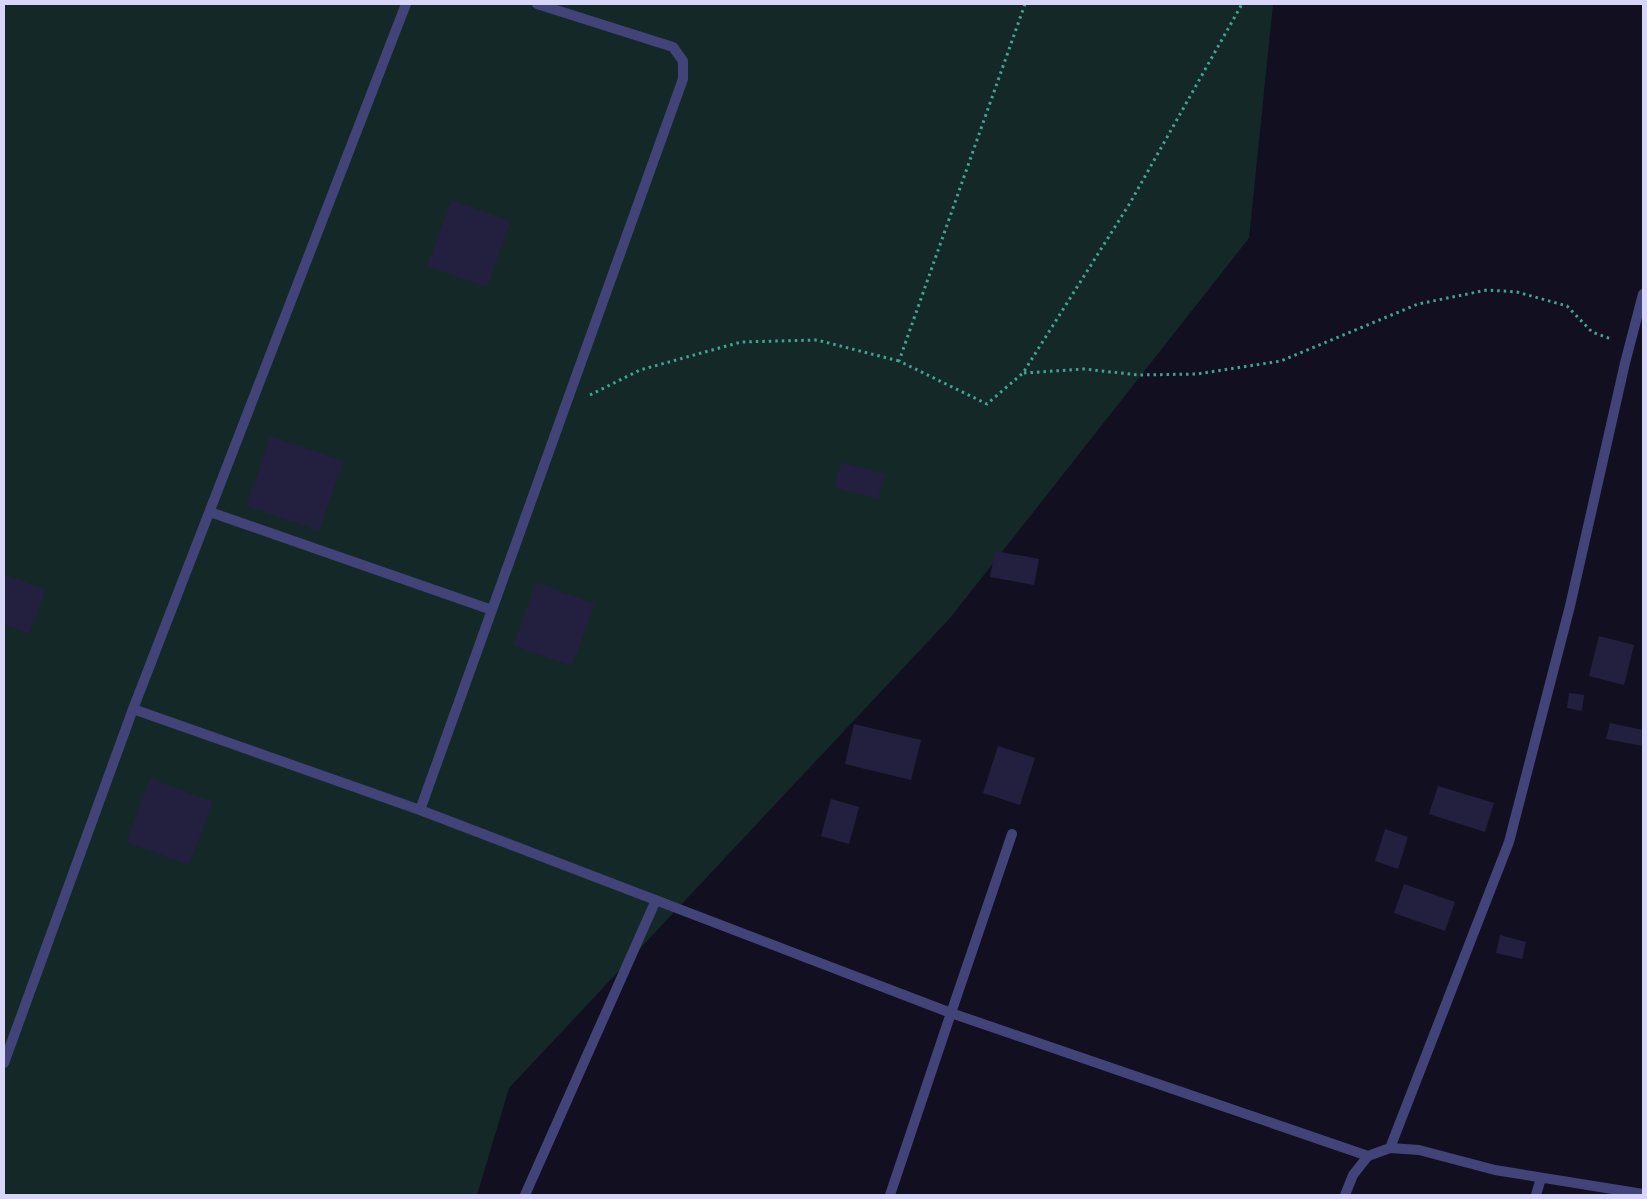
<svg xmlns="http://www.w3.org/2000/svg" width="1647" height="1199" font-family="'Asap Condensed',sans-serif">
<style>
.green{fill:#142927}
.building{fill:#231f3f}
.lines{fill:none;stroke-linecap:round;stroke-linejoin:round}
.path{stroke:#3fa495;stroke-width:3;stroke-dasharray:2.5 4;stroke-linecap:butt}
.service{stroke:#424479;stroke-width:10}
.minor{stroke:#424479;stroke-width:10}
</style>
<rect width="100%" height="100%" fill="#121020"/>
<!-- green -->
<path class="green" d="M4,4h1269l-24,234 -299,380 -441,470 -32,107h-473z"/>
<!-- building -->
<path class="building" d="M451,200l60,21 -24,66 -60,-21z
M270,436l74,25 -25,70 -73,-25z
M841,462l44,12 -7,25 -44,-12z
M995,551l44,8 -5,26 -44,-8z
M4,574l42,16 -17,44 -25,-10z
M536,582l59,22 -23,62 -59,-21z
M1599,636l35,9 -10,40 -35,-9z
M1569,693l15,2 -2,16 -15,-3z
M1610,723l33,7v16l-37,-7z
M854,724l67,16 -10,40 -66,-16z
M998,746l37,12 -15,47 -37,-12z
M150,778l63,24 -24,63 -63,-23z
M1438,786l56,17 -9,29 -56,-18z
M831,799l28,8 -10,37 -28,-8z
M1385,829l23,8 -10,32 -23,-8z
M1404,884l51,18 -10,29 -51,-18z
M1500,935l26,7 -4,17 -26,-6z"/>
<g class="lines">
<!-- path -->
<path class="path" d="M1025,4l-126,357 88,43 36,-31 107,-170 112,-199
M1024,373l60,-4 55,6 58,-1 84,-13 137,-57 69,-14 30,2 50,14 25,26 19,7
M590,395l50,-25 101,-28 76,-2 82,21"/>
<!-- service -->
<path class="service" d="M951,1013l61,-179"/>
<!-- minor -->
<path class="minor" d="M210,512l282,98
M133,709l287,101 531,203 417,143
M420,810l263,-731v-18l-10,-14 -136,-43
M4,1063l129,-354 273,-705
M1390,1148l119,-306 61,-236 55,-243 18,-69
M525,1195l131,-295
M890,1195l61,-182
M1345,1195l8,-20 15,-19 22,-8 29,2 76,20 148,24
M1536,1195l5,-17"/>
</g>
<!-- border -->
<rect width="1647" height="1199" fill="none" stroke="#d7d6f9" stroke-width="10"/>
</svg>
